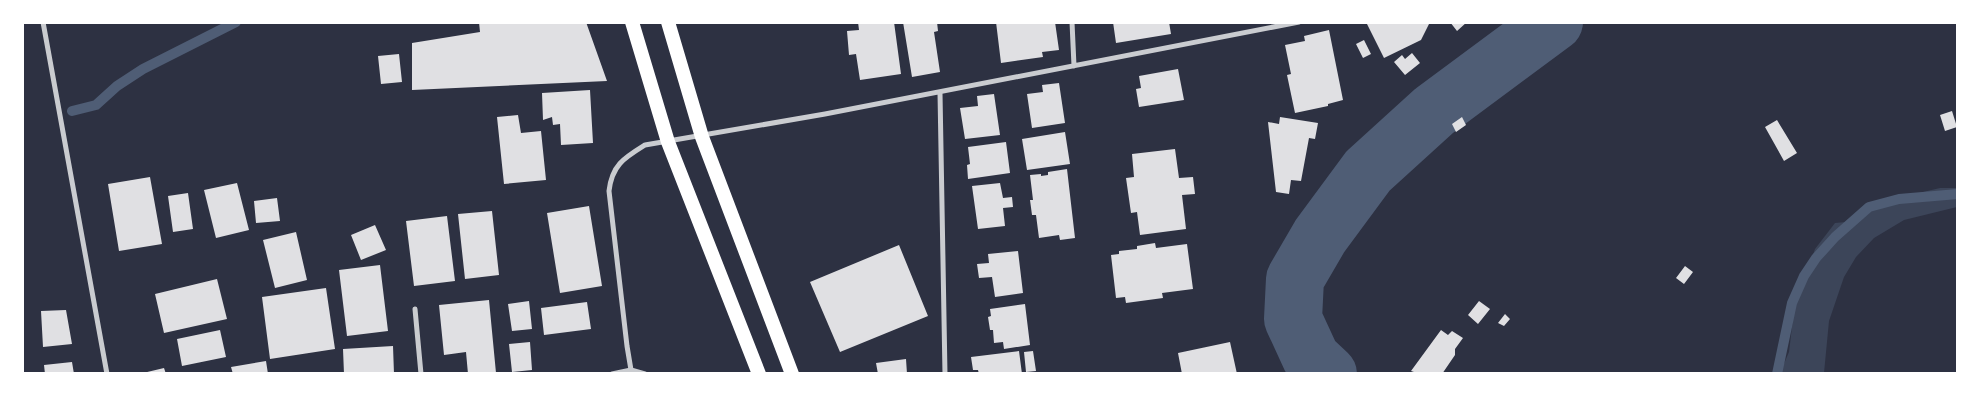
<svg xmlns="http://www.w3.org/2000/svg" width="1980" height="396" font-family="'Varela Round',sans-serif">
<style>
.green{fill:#3c4559}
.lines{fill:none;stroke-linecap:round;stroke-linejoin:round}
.stream{stroke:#4f5d75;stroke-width:10}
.river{stroke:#4f5d75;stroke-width:58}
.building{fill:#e0e0e3}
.minor{stroke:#caccd0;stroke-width:5}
.trunk{stroke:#fff;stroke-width:14}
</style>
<rect width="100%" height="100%" fill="#2d3142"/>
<!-- green -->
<path class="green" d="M1940,188h17v19l-53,13 -30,18 -18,19 -12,20 -15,44 -5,52h-44l9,-21 6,-51 11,-26 9,-26 20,-26 11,-1 18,-16z"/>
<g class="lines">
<!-- stream -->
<path class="stream" d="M72,111l24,-6 21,-19 26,-17 93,-47
M1777,374l15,-71 12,-27 12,-18 19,-21 34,-30 30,-8 59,-5"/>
<!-- river -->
<path class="river" d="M1328,374l-17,-16 -18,-39 2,-40 25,-43 48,-65 66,-60 120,-89"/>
</g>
<!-- building -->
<path class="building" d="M479,22h107l21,59 -195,9v-47l68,-11z
M858,22h36l7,52 -41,6 -4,-26 -7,1 -2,-24 12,-1z
M903,22h34l1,9 -4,1 6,40 -28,5z
M996,22h59l4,28 -17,2 1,5 -42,6z
M1113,22h56l2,12 -55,9z
M1366,22h64l-9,18 -37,18z
M1450,22h17l-10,9z
M1329,30l14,70 -15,4v2l-33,7 -8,-38 4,-1 -6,-29 20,-4 -1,-5z
M1364,40l7,14 -8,4 -7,-14z
M1412,53l8,10 -15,12 -11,-13 8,-7 3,4z
M399,54l3,28 -21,2 -3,-28z
M1178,69l6,31 -45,7 -3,-18 5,-1 -2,-12z
M1059,83l6,40 -33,5 -5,-34 16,-2 -1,-7z
M590,90l3,53 -32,2 -1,-21 -7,1 -1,-8 -9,3 -1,-27z
M994,94l6,41 -35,4 -5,-31 18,-2 -1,-10z
M1952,111l5,16 -12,4 -5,-16z
M518,115l3,18 20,-2 5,49 -42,4 -7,-67z
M1280,117l38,6 -3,16 -6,-1 -8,43 -10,-1 -2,14 -13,-2 -8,-70 11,2z
M1462,117l4,8 -10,7 -4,-8z
M1777,120l20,33 -13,8 -19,-34z
M1065,132l5,32 -43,6 -5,-31z
M1006,142l4,31 -42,6 -1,-14 3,-1 -2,-17z
M1175,149l4,29 14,-1 2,17 -13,1 4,34 -46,6 -3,-23 -6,1 -5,-35 8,-1 -2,-23z
M1067,169l8,69 -15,2 -1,-5 -20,3 -3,-23h-4l-2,-15h3l-3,-25 11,-1v2l7,-1v-3z
M150,177l12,67 -43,7 -11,-67z
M237,183l12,47 -33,8 -12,-48z
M1000,183l3,15 9,-1 1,10 -10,1 2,18 -27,3 -6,-43z
M188,193l5,36 -20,3 -5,-36z
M277,198l3,23 -24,2 -2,-22z
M589,206l13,80 -42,7 -13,-80z
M492,211l7,64 -34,4 -7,-65z
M447,216l8,65 -41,5 -8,-65z
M375,225l11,25 -25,10 -10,-25z
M296,232l11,48 -32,8 -12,-48z
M1155,243l1,5 31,-4 6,45 -31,4 1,5 -37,5 -1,-6 -9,1 -5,-43 8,-1v-3l18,-2v-3z
M899,245l29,71 -88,36 -30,-70z
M1018,251l5,42 -28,4 -3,-20 -13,1 -2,-14 12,-1 -1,-9z
M380,265l8,66 -41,5 -8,-66z
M1685,266l8,6 -9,12 -8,-6z
M217,279l10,40 -63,14 -9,-39z
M326,288l9,61 -65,10 -8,-62z
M489,300l7,73 -28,1 -2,-22 -22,3 -5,-50z
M529,301l3,28 -20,2 -4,-27z
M1479,301l11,8 -12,15 -10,-9z
M587,302l4,27 -47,6 -3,-27z
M1025,304l5,41 -26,4 -1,-7 -9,1 -1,-13h-3l-2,-13 3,-1 -1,-7z
M66,310l6,34 -29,3 -2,-36z
M1505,314l5,5 -6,7 -6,-3z
M220,330l6,27 -44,9 -5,-27z
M1441,330l7,5 4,-4 11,7 -8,11v6l-13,19h-22l-9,-3z
M530,342l2,28 -20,2 -3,-28z
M1230,342l7,32h-55l-4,-21z
M393,346l1,28h-50l-1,-25z
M1019,351l3,23h-43l-1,-4h-5l-2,-13z
M1033,351l3,20 -10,1 -2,-20z
M906,359l1,15h-29l-2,-11z
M266,361l2,13h-35l-2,-7z
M72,362l2,12h-29l-1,-9z
M164,368l2,6h-23v-1z"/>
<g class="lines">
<!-- minor -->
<path class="minor" d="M43,22l64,352
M1072,22l2,44
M940,93l5,281
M415,309l6,65
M631,370l14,4
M612,374l19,-4 -4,-24 -18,-155c3,-26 15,-33 36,-46l180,-31 474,-92"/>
<!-- trunk -->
<path class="trunk" d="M632,22l36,120 91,232
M668,22l34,115 90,237"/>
</g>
<!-- border -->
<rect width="1980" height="396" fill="none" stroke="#ffffff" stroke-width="48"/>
</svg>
